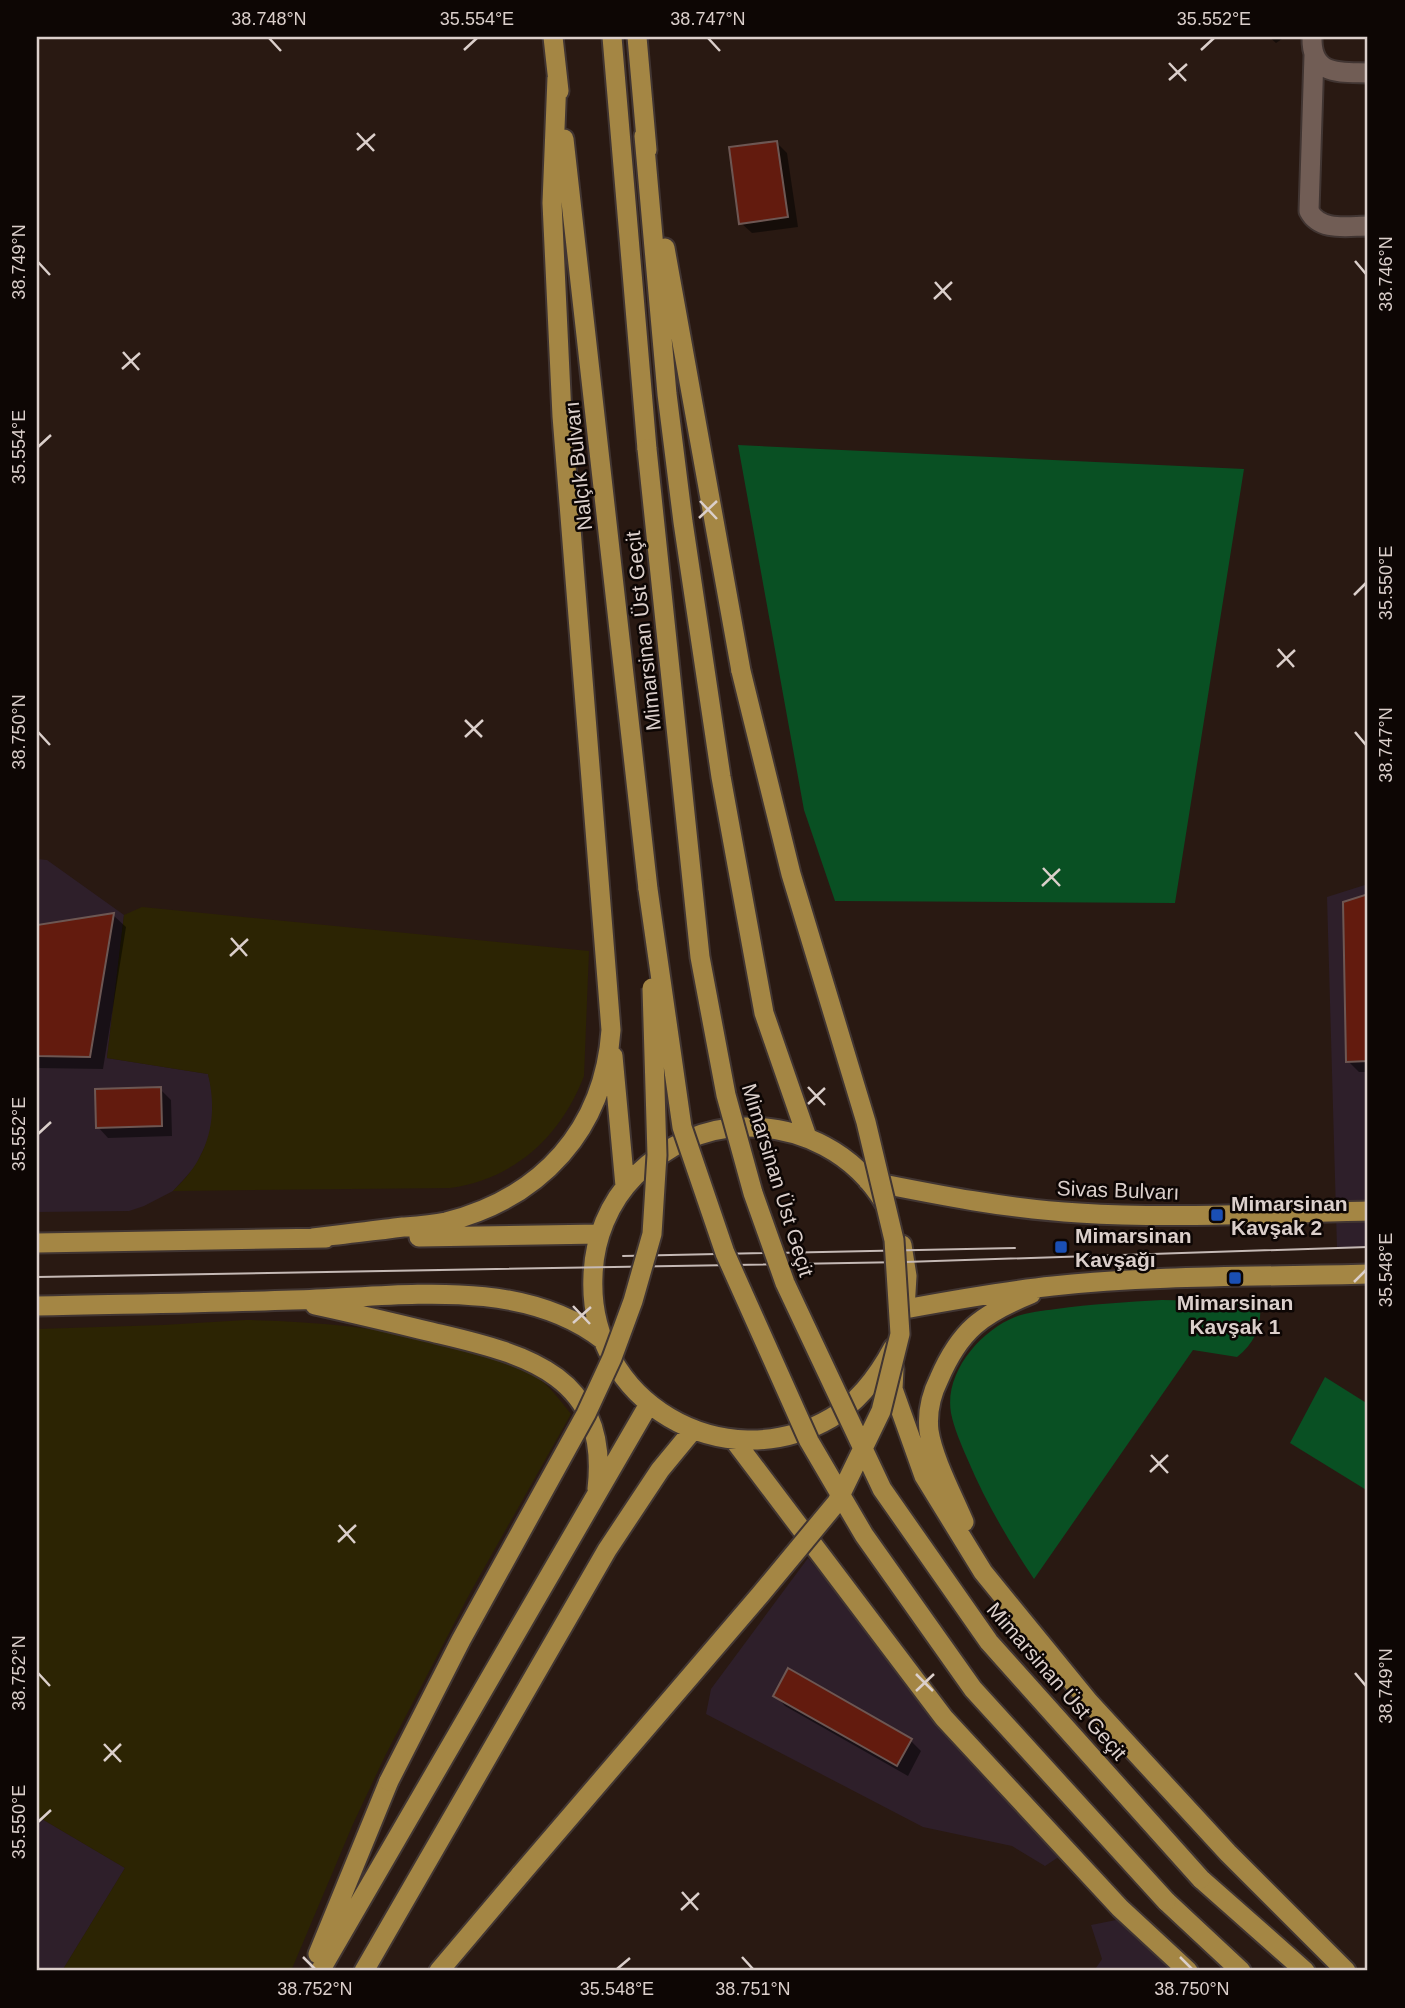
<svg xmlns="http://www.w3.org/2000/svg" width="1405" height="2008" font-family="Arial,sans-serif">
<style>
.industrial{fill:#2e1f2a}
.green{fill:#095023}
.sand{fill:#2c2403}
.shadow{fill:#0007}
.building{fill:#631b0e;stroke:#6d5753;stroke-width:2}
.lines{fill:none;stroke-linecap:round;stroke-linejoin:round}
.minor-casing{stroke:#413532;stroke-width:23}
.trunk-casing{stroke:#413532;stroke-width:23}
.minor{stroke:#715d55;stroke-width:19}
.trunk{stroke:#a48644;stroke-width:19}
.tram{stroke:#c5b9b5;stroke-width:2}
.trunk-bridge-casing{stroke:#413532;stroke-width:23;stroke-linecap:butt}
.trunk-bridge{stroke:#a48644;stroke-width:19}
.ticks{fill:none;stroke:#dbcfcb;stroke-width:2.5}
.transit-dot{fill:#1a4fb4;stroke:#0d0604;stroke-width:2.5}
.labels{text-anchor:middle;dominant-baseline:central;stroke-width:5;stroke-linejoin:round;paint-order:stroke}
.street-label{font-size:21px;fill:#dbcfcb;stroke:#0d0604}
.poi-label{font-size:21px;font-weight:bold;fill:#dbcfcb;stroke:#0d0604;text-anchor:start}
.neatline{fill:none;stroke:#dbcfcb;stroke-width:2.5}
.ticks-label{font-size:18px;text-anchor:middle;fill:#dbcfcb}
</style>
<rect width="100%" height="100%" fill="#291912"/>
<!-- industrial -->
<path class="industrial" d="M37,859l10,1 77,55 -17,143 101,16 4,16v32l-3,16 -14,29 -22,24 -29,15 -15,5 -92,1z
M1368,884v362l-31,2 -10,-351z
M808,1558l114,139 141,157 -18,12 -33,-20 -89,-19 -217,-113 5,-25z
M37,1816l88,52 -63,103h-25z
M1126,1918l58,53h-90l8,-12 -11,-34z"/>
<!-- green -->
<path class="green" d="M738,445l506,24 -69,434 -340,-2 -31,-91z
M1162,1300l98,2c2,23 -4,40 -23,55l-44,-7 -159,229c-26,-39 -49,-78 -67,-121 -6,-14 -13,-30 -16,-45 -7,-40 29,-82 64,-96 13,-5 27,-6 41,-8 35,-5 71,-7 106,-9z
M1325,1377l43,27v87l-78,-48z"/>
<!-- sand -->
<path class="sand" d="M142,907l447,44 -5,125c-23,60 -69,103 -134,112l-277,3c35,-32 46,-71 35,-117l-101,-16 17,-143z
M246,1320c69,1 136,8 203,23 29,7 60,14 85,32 15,10 26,25 37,39l-101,179 -84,161 -33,70 -62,147h-229l63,-103 -88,-52v-487l126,-4z"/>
<!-- shadow -->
<path class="shadow" d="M1269,37h16l-9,6z
M777,143l10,10 11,74 -46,6 -11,-10z
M1368,896v176h-9l-11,-11 -3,-158z
M113,915l13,12 -23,142 -66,-1v-141z
M160,1089l11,11 1,36 -64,2 -10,-11z
M775,1695l136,46 10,10 -13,25 -123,-70z"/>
<!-- building -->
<path class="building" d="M777,141l11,76 -49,7 -10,-77z
M1368,894v167l-22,1 -3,-160z
M114,913l-24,144 -53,-1v-131z
M161,1087l1,39 -66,2 -1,-39z
M788,1668l124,71 -15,27 -124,-70z"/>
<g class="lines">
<defs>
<path id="minor" d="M1312,37c-1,39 27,35 56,36
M1314,55l-5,156c11,21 39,15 59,15"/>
<path id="trunk" d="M553,37l6,54
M612,37l35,412
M637,37l10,113
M644,136l23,258 16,128 38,255 43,236 43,124
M564,139l84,750
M665,248l76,423
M613,1056l12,130
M868,1181c70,14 140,28 211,32 96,6 193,0 289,-2
M885,1204c-30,-51 -84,-78 -142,-77 -42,1 -78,20 -108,49 -26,26 -41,63 -42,100 -6,125 130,205 238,142 28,-16 47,-42 62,-70
M419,1237l181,-3
M313,1238c30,-4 60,-7 90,-11 14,-1 29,-2 43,-5 95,-24 158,-92 165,-192l-49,-614 -10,-213 5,-125
M37,1243l289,-5
M902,1245l5,31 -2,33
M315,1305c42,9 83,19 125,29 89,21 170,43 157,155
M37,1306c85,-2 170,-3 256,-6 99,-2 226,-26 310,40
M905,1309c49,-9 98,-18 148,-23 103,-11 211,-9 315,-12
M894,1369l-1,20 31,87 59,96 106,130 139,151 118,118
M734,1440l210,278 176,190 68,63
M964,1522c-11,-26 -31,-64 -35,-91 -2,-18 2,-36 10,-52 21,-49 43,-65 92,-85
M1201,1879l104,92
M1166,1901l75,70
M318,1954l71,-173
M320,1971l329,-567
M364,1971l243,-421 53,-80 33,-40
M439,1971l82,-97"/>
</defs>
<!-- minor casing -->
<use href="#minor" class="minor-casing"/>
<!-- trunk casing -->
<use href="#trunk" class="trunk-casing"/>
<!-- minor -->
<use href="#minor" class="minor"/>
<!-- trunk -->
<use href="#trunk" class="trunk"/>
<!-- tram -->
<path class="tram" d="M623,1256l392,-8
M37,1277l868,-15 463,-15"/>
<defs>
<path id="trunk-bridge" d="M647,449l53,508 26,138 27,98 32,90 97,206 107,153 212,237
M648,889l34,238 43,126 84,188 55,94 109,154 193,212
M389,1781l72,-141 125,-226 26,-56 21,-57 19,-67 5,-79 -5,-167
M521,1874l239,-279 77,-93 44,-91 19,-77 -6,-94 -28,-118 -75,-248 -50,-203"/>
</defs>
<!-- trunk-bridge casing -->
<use href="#trunk-bridge" class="trunk-bridge-casing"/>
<!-- trunk-bridge -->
<use href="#trunk-bridge" class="trunk-bridge"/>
</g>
<!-- ticks -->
<path class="ticks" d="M269,38l12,13M708,38l12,13M464,50l13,-12M1201,50l13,-12M1169,63l17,18M1169,80l18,-16M357,133l17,18M357,150l18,-16M1355,261l11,13M38,262l12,13M935,282l16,18M934,299l18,-17M123,352l16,18M122,369l18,-16M38,447l13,-12M700,501l17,18M699,518l18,-17M1354,595l12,-12M1278,649l16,18M1277,667l18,-17M465,720l17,17M38,732l12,13M1355,732l11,13M465,737l18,-17M1043,868l17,18M1042,886l18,-17M231,938l16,18M230,956l18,-17M808,1087l17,18M808,1104l17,-16M38,1134l13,-12M1354,1282l12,-12M573,1306l17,18M573,1323l18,-16M1151,1455l17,18M1150,1472l18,-17M339,1525l16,18M338,1542l18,-17M38,1673l12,13M1355,1673l11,13M916,1674l17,17M916,1691l18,-17M104,1744l17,18M104,1761l17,-17M38,1822l13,-12M682,1892l16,18M681,1910l18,-17M303,1957l12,12M742,1957l11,12M1180,1957l12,12M617,1969l13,-11"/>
<!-- markers -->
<g class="transit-dot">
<rect x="1210" y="1208" width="14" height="14" rx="3.5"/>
<rect x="1054" y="1240" width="14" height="14" rx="3.5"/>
<rect x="1228" y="1271" width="14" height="14" rx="3.5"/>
</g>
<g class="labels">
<!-- street labels -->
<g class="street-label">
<text transform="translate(578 466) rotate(-96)">Nalçık Bulvarı</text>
<text transform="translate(643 631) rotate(-96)">Mimarsinan Üst Geçit</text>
<text transform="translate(778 1180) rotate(73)">Mimarsinan Üst Geçit</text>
<text transform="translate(1118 1190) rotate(2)">Sivas Bulvarı</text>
<text transform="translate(1057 1681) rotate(49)">Mimarsinan Üst Geçit</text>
</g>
<!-- poi labels -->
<g class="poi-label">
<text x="1231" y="1203">Mimarsinan<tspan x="1231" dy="24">Kavşak 2</tspan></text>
<text x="1075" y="1235">Mimarsinan<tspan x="1075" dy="24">Kavşağı</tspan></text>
<text x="1235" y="1302" text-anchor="middle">Mimarsinan<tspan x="1235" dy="24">Kavşak 1</tspan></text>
</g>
</g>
<!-- border -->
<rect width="1405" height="2008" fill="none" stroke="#0d0604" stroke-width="77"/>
<rect x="38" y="38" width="1328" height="1931" class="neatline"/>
<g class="ticks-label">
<text x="269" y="25">38.748°N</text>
<text x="477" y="25">35.554°E</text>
<text x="708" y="25">38.747°N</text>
<text x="1214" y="25">35.552°E</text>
<text transform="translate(19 262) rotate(-90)" y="6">38.749°N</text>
<text transform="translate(1386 274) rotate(-90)" y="6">38.746°N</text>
<text transform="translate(19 447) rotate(-90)" y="6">35.554°E</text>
<text transform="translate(1386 583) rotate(-90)" y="6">35.550°E</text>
<text transform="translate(19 732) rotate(-90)" y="6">38.750°N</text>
<text transform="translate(1386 745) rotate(-90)" y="6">38.747°N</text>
<text transform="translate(19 1134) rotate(-90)" y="6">35.552°E</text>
<text transform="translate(1386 1270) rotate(-90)" y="6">35.548°E</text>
<text transform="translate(19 1673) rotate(-90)" y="6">38.752°N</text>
<text transform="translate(1386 1686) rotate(-90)" y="6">38.749°N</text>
<text transform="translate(19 1822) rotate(-90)" y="6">35.550°E</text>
<text x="315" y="1995">38.752°N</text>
<text x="617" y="1995">35.548°E</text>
<text x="753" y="1995">38.751°N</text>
<text x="1192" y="1995">38.750°N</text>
</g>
</svg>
